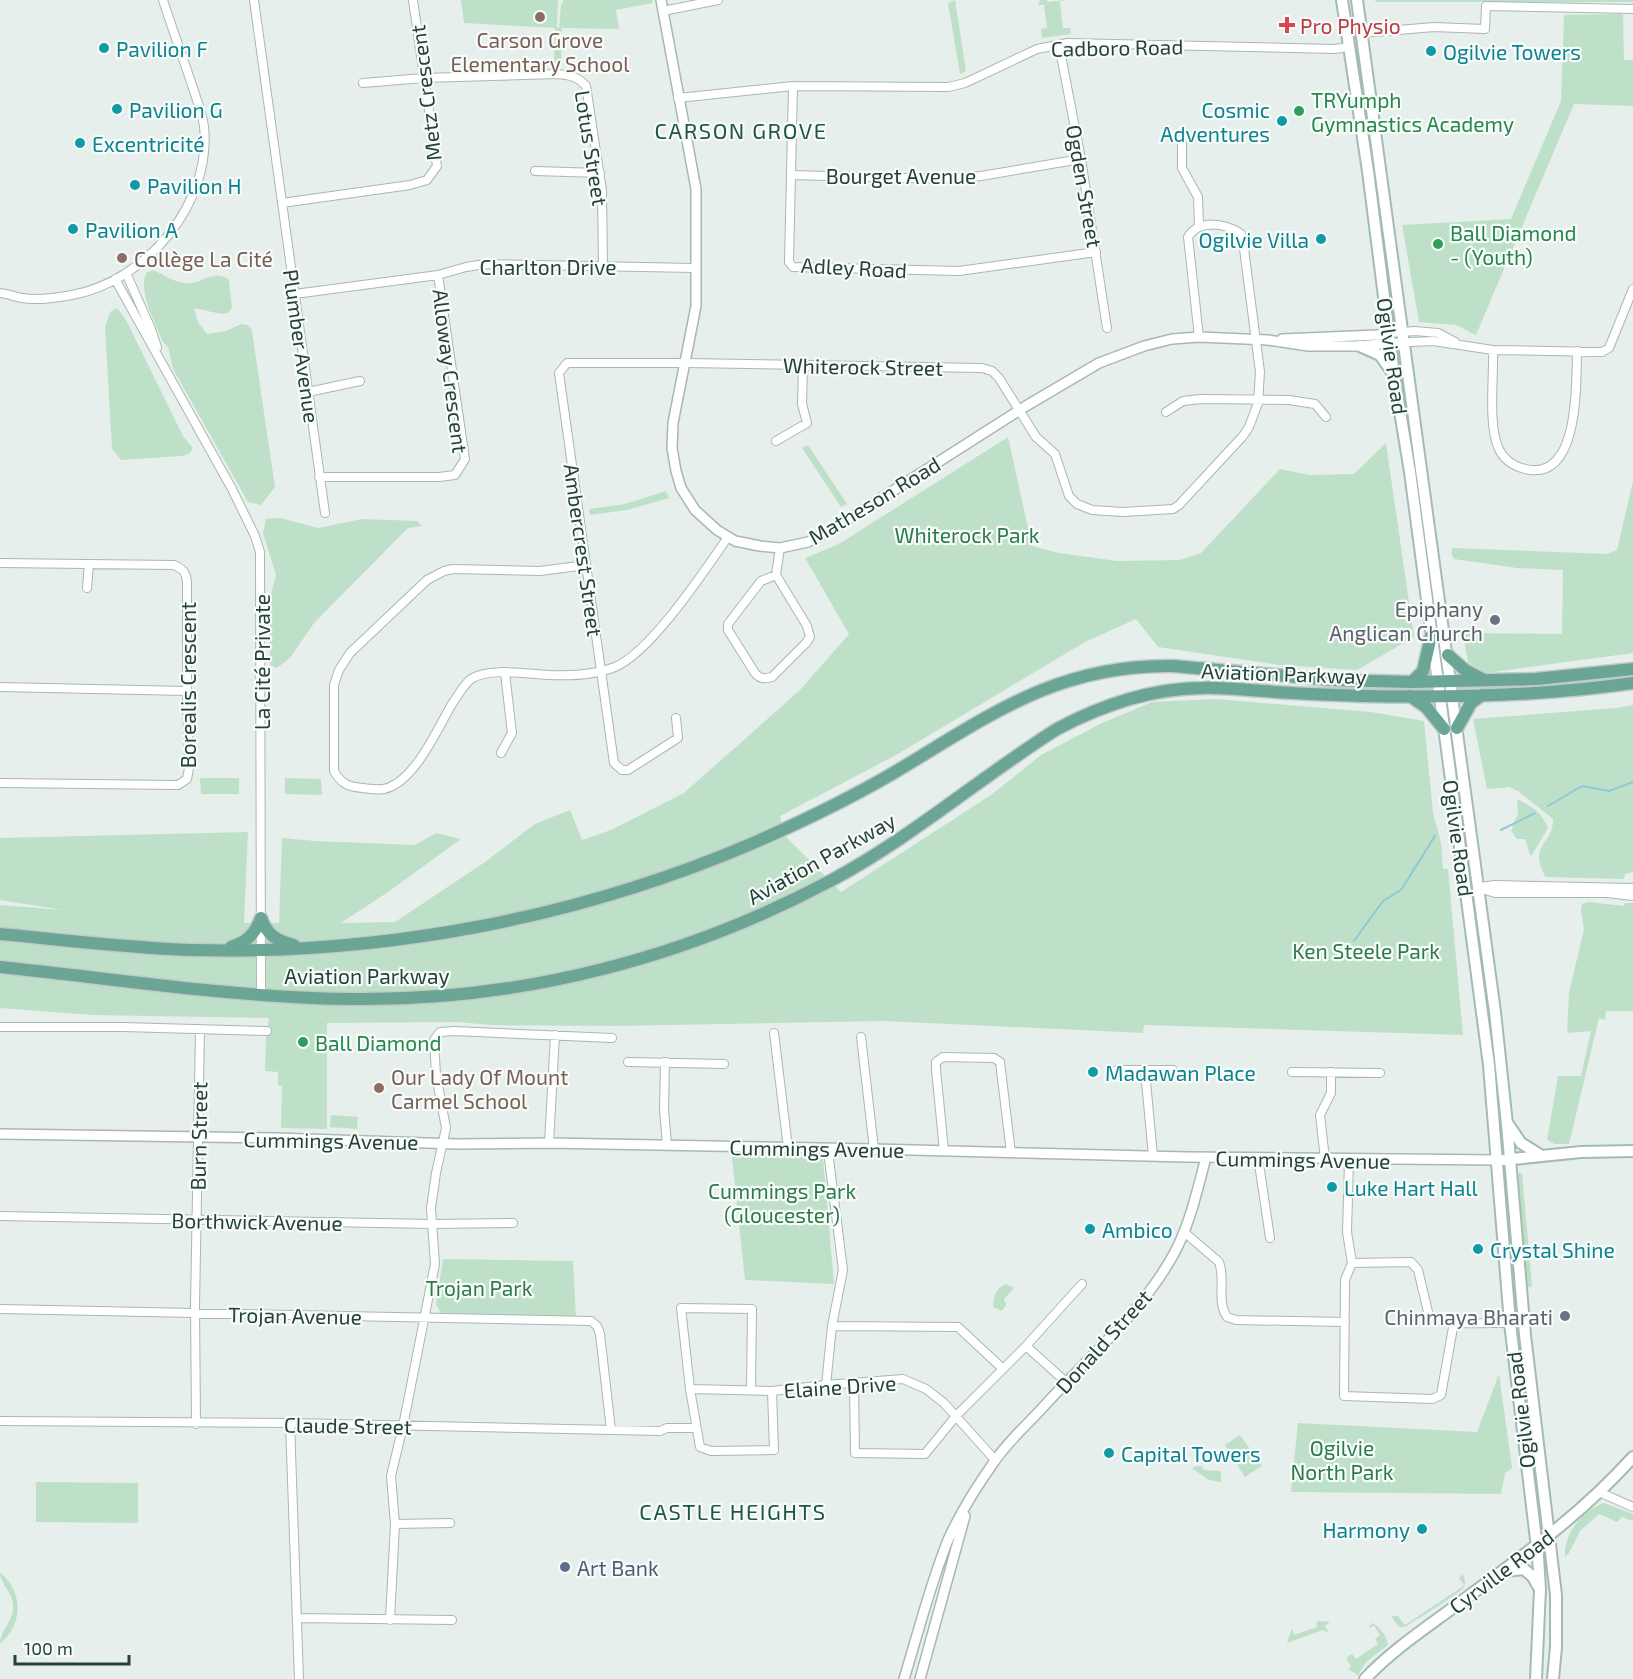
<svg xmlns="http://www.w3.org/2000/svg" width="1633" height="1679" font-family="'Exo 2',sans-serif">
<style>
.green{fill:#bfe0c8}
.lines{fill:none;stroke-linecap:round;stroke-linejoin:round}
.stream{stroke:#8ec9d4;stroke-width:2}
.minor-casing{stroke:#a8b8b2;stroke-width:10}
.tertiary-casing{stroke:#a8b8b2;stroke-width:12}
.secondary-casing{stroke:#a4bbb3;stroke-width:14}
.primary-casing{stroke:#c2cac8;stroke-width:15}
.minor{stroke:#fff;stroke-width:8}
.tertiary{stroke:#fff;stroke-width:9}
.secondary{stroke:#fff;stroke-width:10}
.primary{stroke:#6aa596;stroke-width:12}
.education-dot{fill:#8d6e63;stroke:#f7fbf9;stroke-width:2}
.health-dot{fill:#e0444e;stroke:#f7fbf9;stroke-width:2}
.culture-dot{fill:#0f9aa8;stroke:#f7fbf9;stroke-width:2}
.leisure-dot{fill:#2e9e5b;stroke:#f7fbf9;stroke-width:2}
.worship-dot{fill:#6b7280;stroke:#f7fbf9;stroke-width:2}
.service-dot{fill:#5c6f8a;stroke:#f7fbf9;stroke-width:2}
.labels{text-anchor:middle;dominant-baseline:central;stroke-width:4.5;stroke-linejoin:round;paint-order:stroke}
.health-label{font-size:21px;fill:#be3a42;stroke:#f7fbf9;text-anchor:start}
.education-label{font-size:21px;fill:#785e54;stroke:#f7fbf9;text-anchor:start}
.street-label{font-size:21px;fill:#24423a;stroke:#f7fbf9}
.culture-label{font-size:21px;fill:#0d838f;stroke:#f7fbf9;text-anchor:start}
.leisure-label{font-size:21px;fill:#27864d;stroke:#f7fbf9;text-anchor:start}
.park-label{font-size:21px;fill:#2d7a4b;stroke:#f7fbf9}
.worship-label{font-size:21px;fill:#5b616d;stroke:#f7fbf9;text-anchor:end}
.service-label{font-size:21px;fill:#4e5e75;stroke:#f7fbf9;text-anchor:start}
.neighbourhood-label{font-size:22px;letter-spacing:1.5px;fill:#1f5548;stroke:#f7fbf9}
</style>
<rect width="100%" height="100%" fill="#e6efeb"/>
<!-- green -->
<path class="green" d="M461,0h97l-1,28h2l2,-23 3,-5h88l1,3 -37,7 3,19 -57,-1 -1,35h-7l1,-35 -91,-5z
M955,0l11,71 -6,3 -12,-71z
M1040,0h7l1,2 18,-2 -6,2 3,26h7l1,6 -29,4 -1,-9 6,-1 -3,-23h-6z
M1375,0h258v2h-257z
M1623,14l1,46h9v46l-59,-2 -98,231 -20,-10 -37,-3 -17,-97 109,-6 50,-118 3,-86z
M153,270c9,4 21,12 31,13 17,3 30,-16 45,-3l3,28 -4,5 -7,1 -27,-6 4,14 9,12 19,-3 15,-7 7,1 4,6 23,156 -14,18 -13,-3 -75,-133 -5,-22 -5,-5c-8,-20 -25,-49 -17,-69z
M117,308l9,12 57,116 10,12 -4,6 -7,2 -61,4 -9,-11 -7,-122 5,-15z
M1008,437l24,109 27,7 58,8 63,-1 21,-7 79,-84 29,6 45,-1 32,-31 28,194 -57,33 -77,-5 -122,-18 -22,-28 -51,23 -189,113 -116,61 4,19 57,57 150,-97 50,-40 61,-32 50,-21 63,-3 156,13 53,9 9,92 8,30 2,26h5l15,166 -319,-10 -1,8 -259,-12 -268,5 -125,-1 -34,-3 -130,1v106l-46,-1 1,-42 -4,-1v-13l-13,-1 1,-33 3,-20 -176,-3 -93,-7v-103l63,5 -63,-10v-62l248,-6 -4,91h35l3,-85 33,3 100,4 21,-12 25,6 -73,53 -47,31 54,-1 90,-60 50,-38 35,-14 12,30 29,-10 73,-37 116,-103 49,-56 -44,-76 34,-14z
M808,445l39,59 -6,3 -39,-59z
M1633,481v172l-147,20 -18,-11 -5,-29 99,1 1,-64 -46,-2 -63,-9 -3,-6 2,-5 154,6 10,-4z
M666,491l3,7 -42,12 -37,5 -1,-6 36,-5z
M281,518l37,10 44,-9 55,2 5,5 -14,2 -94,95 -24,35 -13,10 -7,-3v-68l6,-22 -13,-42 3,-14z
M1633,705v167l-8,2 -1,5 -79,-2c-2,-6 -6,-14 -6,-20 1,-16 14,-18 14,-38l-35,-28 -9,-4 -22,2 -14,-70 143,-11z
M200,778h39v16h-38z
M285,778l36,1 1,16 -37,-1z
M1517,799c14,7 25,13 31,29l-16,27h-2l-5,-16h-8l-6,-8 7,-18z
M1588,902l36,4 1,-3h8v108h-27l-1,9 -6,-2 -30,126h-14l-8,-4 11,-64h23l10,-45 -24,2 2,-40 15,-64 -3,-18 1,-7z
M331,1115l27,2 -1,12 -27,-2z
M787,1154l36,4 11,126 -89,-4 -13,-123z
M1518,1173h4l10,113 -5,2 -2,-1z
M443,1259l130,2 3,56 -135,-4 -5,-9z
M1006,1284l8,4 -10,11 2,6 -4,6 -9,-4c1,-12 2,-18 13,-23z
M1499,1374l13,94 -7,5 -4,21 -210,-2 7,-69 179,9z
M1240,1435l22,31 -17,11 -20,-32z
M1202,1466l2,4 17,1v11l-12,-2 -16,-11v-2z
M36,1482l102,1v40l-102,-1z
M1604,1503l29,11v7l-11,-4 -5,5 -18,-8 -19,17 -11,22 -4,4c-2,-22 17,-47 39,-54z
M0,1572c23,20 24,51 0,72 0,-14 15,-23 13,-41 -2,-12 -13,-20 -13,-31z
M1463,1574c2,5 3,9 0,14 -3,5 -49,33 -58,39h-6l-8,-11h7l7,9 57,-38 2,-2 -5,-7z
M1317,1621l13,1 -5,4 4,7 -6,-3 -36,13 5,-15 2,7 23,-8z
M1372,1623c7,2 15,14 16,22l-22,17 -8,13 -10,-6 3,-3 -5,-8 6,-4 4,5 22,-15 -3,-5 5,-4 -6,-9 -6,2z"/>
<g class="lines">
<!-- stream -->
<path class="stream" d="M1548,806l34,-20 27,5 24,-9
M1501,830l34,-17
M1354,941l29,-40 18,-11 34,-54"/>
<defs>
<path id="minor" d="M254,0l71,513
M663,11l55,-11
M1362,33l72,-6 51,2 1,-23 147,3
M1059,45l22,114 26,169
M363,83l61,-5 132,-4c14,1 21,2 30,12l16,105 1,75
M793,86l-4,176 4,5 166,4 137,-19
M678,98l115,-12 155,1 17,-4 72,-34 31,-6 267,6 13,-2
M1182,144v24l16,29 1,28
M535,171l65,2
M791,175l154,4 36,-3 100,-17
M282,203l128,-18 17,-5 10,-14 -24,-166
M126,273l25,56 6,18
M115,279l117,210 23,47 5,16 1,442
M0,293c8,1 15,4 22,5 16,3 34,0 50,-3 75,-14 140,-92 132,-169 -2,-12 -6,-23 -10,-35 -10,-30 -21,-60 -31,-91
M295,294l143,-19 28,-8 19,-3 210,4
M1389,333l26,-2 23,2 17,9
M1390,343l43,-2 60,9 109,2 7,-4 24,-59
M1493,350c1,26 -5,73 5,97 5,12 15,19 27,22 55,13 51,-85 52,-118
M308,392l52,-11
M1166,412l17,-11 18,-2 88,1 26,4 11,13
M776,441l31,-18 -5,-19 1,-39
M319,477h120l16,-2 10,-16 -27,-184
M0,563l174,2c9,4 12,7 13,17v109l2,77 -2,11 -9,6 -178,-2
M586,565l-46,6 -87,-2 -9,2 -17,9 -77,73 -11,17 -5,15v86c7,13 15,16 29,17 9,1 19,3 27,-1 27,-11 48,-59 62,-83 6,-8 11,-19 19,-25 18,-12 56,-5 77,-4 21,1 47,0 67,-8 36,-15 90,-97 113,-130
M776,575l-15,6 -33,43v6l27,43c5,6 9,6 17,4l34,-34 4,-6 -3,-11 -31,-51 4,-27
M87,588l2,-24
M0,687l187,4
M676,718l2,20 -50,32h-6l-8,-7 -55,-390 8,-10h118l297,5 10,3 7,7 37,59 19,17 14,42 8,8 15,6 31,2 50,-3 6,-4 64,-69 6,-9 9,-24 2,-31 -17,-131 -2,-7c-15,-11 -42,-15 -53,3l11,100
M501,753l11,-20 -7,-60
M1480,887l15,-2 138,3
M1479,888l16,5h112l26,3
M0,1027h123l144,4
M774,1033l14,115
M861,1037l13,112
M628,1062l96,2
M665,1062l-1,47 3,36
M1117,1070h56
M1145,1071l8,85
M1292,1072l88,1
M549,1143l6,-108
M944,1151l-8,-82v-7l7,-5 51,1 6,4 11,91
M1258,1157l12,81
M1325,1159l-5,-44 11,-22v-21
M1349,1160l-2,72 5,31 -7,17 -1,116 88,3 9,-4 13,-73
M0,1216l432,8 81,-1
M1184,1232l35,30c7,18 -3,39 8,55l9,3 109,2
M1352,1263l59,-1 7,8 11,46c19,11 59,6 81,7
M0,1309l591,12 6,5 3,8 11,96
M832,1326l126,1 44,41
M1026,1346l40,36
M854,1384l1,69 70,1 31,-38 70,-70 56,-62
M826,1385l6,-59 11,-56 -14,-111 1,-9
M690,1389l82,2 54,-6 77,-6 23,10 18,14 51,57
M751,1390l1,-81 -71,-1 9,81 10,58 11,4 63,-1 -2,-59
M0,1421l290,2 370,8 7,-3h28
M290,1423l9,256
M196,1424l-1,-118 5,-277
M1599,1492l34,15
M395,1524l55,-1
M297,1618l155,2
M390,1620l5,-96 -4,-48 12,-50 32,-162 -4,-56 5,-35 10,-45 -10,-53 -2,-35 6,-8 14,-1 158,7"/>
<path id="tertiary" d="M661,0l35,189v117l-23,117 -1,25 4,23 5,17 14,22 22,20 18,11 25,5 20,2 28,-6 22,-11 196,-125 73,-43 45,-17 28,-7 27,-2 69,3 40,6h52l30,-3
M1282,339l95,-4 12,-2
M0,1134l276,4 181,6 92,-1 325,6 312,8 311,3
M904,1679c14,-46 26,-94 44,-139 12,-27 29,-54 46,-78 14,-21 35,-39 52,-58 44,-48 101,-97 131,-156 14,-29 21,-60 29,-91
M920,1679l45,-163"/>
<path id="secondary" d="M1342,0l26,171 26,204 16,97 79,593 21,258 28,233 2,33 -4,90
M1357,0l138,1012 12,112 18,211 31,260v52l-3,32
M1360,346l20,9 12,17
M1508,1124l13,19 19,12
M1503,1160l78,-8 52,-1
M1506,1571l18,-2 9,8 5,9
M1365,1679c27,-29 61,-51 93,-75 61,-45 124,-90 175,-147"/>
<path id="primary" d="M1448,655l17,15 17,9
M1412,682l11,-11 8,-35
M1410,696l16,11 18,22
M1457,728l14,-25 11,-8
M261,918c6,17 16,23 33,27
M0,934c63,6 127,14 191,16 191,5 384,-31 560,-106 48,-21 94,-43 139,-69 96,-57 165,-111 283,-109l160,14 79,2 124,-3 97,-10
M231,947c16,-5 24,-13 30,-29
M0,967c118,12 236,31 354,32 167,2 332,-41 478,-119 80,-43 149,-103 225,-151 45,-24 92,-40 143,-41 22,-1 43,2 64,3 34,3 67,4 100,5 90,2 180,0 269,-13"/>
</defs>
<!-- minor casing -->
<use href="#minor" class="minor-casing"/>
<!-- tertiary casing -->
<use href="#tertiary" class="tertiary-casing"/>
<!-- secondary casing -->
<use href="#secondary" class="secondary-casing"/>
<!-- primary casing -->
<use href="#primary" class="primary-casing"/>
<!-- minor -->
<use href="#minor" class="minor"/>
<!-- tertiary -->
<use href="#tertiary" class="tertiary"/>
<!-- secondary -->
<use href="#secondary" class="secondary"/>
<!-- primary -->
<use href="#primary" class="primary"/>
</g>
<!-- markers -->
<g class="education-dot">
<circle cx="540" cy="17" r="6"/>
<circle cx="122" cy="258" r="6"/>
<circle cx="379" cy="1088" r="6"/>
</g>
<path class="health-dot" d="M1284 16h6v6h6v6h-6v6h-6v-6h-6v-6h6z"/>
<g class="culture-dot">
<circle cx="104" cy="48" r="6"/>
<circle cx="1431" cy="51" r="6"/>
<circle cx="117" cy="109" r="6"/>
<circle cx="1282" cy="121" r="6"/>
<circle cx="80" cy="143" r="6"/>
<circle cx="135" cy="185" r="6"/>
<circle cx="73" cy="229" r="6"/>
<circle cx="1321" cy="239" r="6"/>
<circle cx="1093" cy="1072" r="6"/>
<circle cx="1332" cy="1187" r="6"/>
<circle cx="1090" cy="1229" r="6"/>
<circle cx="1478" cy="1249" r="6"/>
<circle cx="1109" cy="1453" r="6"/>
<circle cx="1422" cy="1529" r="6"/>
</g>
<g class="leisure-dot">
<circle cx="1299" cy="111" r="6"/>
<circle cx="1438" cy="244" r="6"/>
<circle cx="303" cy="1042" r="6"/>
</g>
<g class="worship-dot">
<circle cx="1495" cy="620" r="6"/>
<circle cx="1565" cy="1316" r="6"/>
</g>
<circle class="service-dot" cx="565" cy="1567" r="6"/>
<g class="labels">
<!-- health labels -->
<g class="health-label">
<text x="1300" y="25">Pro Physio</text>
</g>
<!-- education labels -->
<g class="education-label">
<text x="540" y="39" text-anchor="middle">Carson Grove<tspan x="540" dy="24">Elementary School</tspan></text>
<text x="134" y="258">Collège La Cité</text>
<text x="391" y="1076">Our Lady Of Mount<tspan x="391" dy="24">Carmel School</tspan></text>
</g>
<!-- street labels -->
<g class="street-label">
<text transform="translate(1117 47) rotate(-1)">Cadboro Road</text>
<text transform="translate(425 93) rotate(-97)">Metz Crescent</text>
<text transform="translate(592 148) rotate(81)">Lotus Street</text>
<text x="901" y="175">Bourget Avenue</text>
<text transform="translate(1085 186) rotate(80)">Ogden Street</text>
<text x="548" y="266">Charlton Drive</text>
<text transform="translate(854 267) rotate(3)">Adley Road</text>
<text transform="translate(302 346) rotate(82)">Plumber Avenue</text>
<text transform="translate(1393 356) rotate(82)">Ogilvie Road</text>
<text transform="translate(863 366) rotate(1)">Whiterock Street</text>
<text transform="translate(451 371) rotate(83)">Alloway Crescent</text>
<text transform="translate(874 500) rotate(-31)">Matheson Road</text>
<text transform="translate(584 550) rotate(82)">Ambercrest Street</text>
<text transform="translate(261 662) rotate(-90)">La Cité Private</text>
<text transform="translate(1284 673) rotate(2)">Aviation Parkway</text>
<text transform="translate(187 685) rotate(-90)">Borealis Crescent</text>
<text transform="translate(1459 838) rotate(82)">Ogilvie Road</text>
<text transform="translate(821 858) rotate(-29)">Aviation Parkway</text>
<text x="367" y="975">Aviation Parkway</text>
<text transform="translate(198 1136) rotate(-89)">Burn Street</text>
<text transform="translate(331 1140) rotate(1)">Cummings Avenue</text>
<text transform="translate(817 1148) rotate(1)">Cummings Avenue</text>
<text transform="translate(1303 1159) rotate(1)">Cummings Avenue</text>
<text transform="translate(257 1221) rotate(1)">Borthwick Avenue</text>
<text transform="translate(295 1315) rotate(1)">Trojan Avenue</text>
<text transform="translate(1103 1341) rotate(-48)">Donald Street</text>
<text transform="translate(840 1386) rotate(-4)">Elaine Drive</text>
<text transform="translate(1520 1410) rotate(-97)">Ogilvie Road</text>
<text transform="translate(348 1425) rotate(1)">Claude Street</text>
<text transform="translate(1501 1571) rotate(-37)">Cyrville Road</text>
</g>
<!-- culture labels -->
<g class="culture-label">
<text x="116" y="48">Pavilion F</text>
<text x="1443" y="51">Ogilvie Towers</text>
<text x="129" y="109">Pavilion G</text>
<text x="1270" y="109" text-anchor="end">Cosmic<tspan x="1270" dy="24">Adventures</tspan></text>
<text x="92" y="143">Excentricité</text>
<text x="147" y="185">Pavilion H</text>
<text x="85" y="229">Pavilion A</text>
<text x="1309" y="239" text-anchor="end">Ogilvie Villa</text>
<text x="1105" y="1072">Madawan Place</text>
<text x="1344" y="1187">Luke Hart Hall</text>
<text x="1102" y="1229">Ambico</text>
<text x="1490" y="1249">Crystal Shine</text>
<text x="1121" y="1453">Capital Towers</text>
<text x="1410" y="1529" text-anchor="end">Harmony</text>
</g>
<!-- leisure labels -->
<g class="leisure-label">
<text x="1311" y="99">TRYumph<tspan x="1311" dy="24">Gymnastics Academy</tspan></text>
<text x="1450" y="232">Ball Diamond<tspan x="1450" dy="24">- (Youth)</tspan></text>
<text x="315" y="1042">Ball Diamond</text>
</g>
<!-- park labels -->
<g class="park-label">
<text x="967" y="534">Whiterock Park</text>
<text x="1366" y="950">Ken Steele Park</text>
<text x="782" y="1190">Cummings Park<tspan x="782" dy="24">(Gloucester)</tspan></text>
<text x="479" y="1287">Trojan Park</text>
<text x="1342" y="1447">Ogilvie<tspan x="1342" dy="24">North Park</tspan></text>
</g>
<!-- worship labels -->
<g class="worship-label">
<text x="1483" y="608">Epiphany<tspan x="1483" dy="24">Anglican Church</tspan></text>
<text x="1553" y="1316">Chinmaya Bharati</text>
</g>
<!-- service labels -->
<g class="service-label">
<text x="577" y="1567">Art Bank</text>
</g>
<!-- neighbourhood labels -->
<g class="neighbourhood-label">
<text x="741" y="130">CARSON GROVE</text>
<text x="733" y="1511">CASTLE HEIGHTS</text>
</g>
</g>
<!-- scale -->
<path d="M15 1655v9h114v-9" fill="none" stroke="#24423a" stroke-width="3"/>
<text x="24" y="1655" font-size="18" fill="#24423a" stroke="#f7fbf9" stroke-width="4.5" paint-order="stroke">100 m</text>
</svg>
